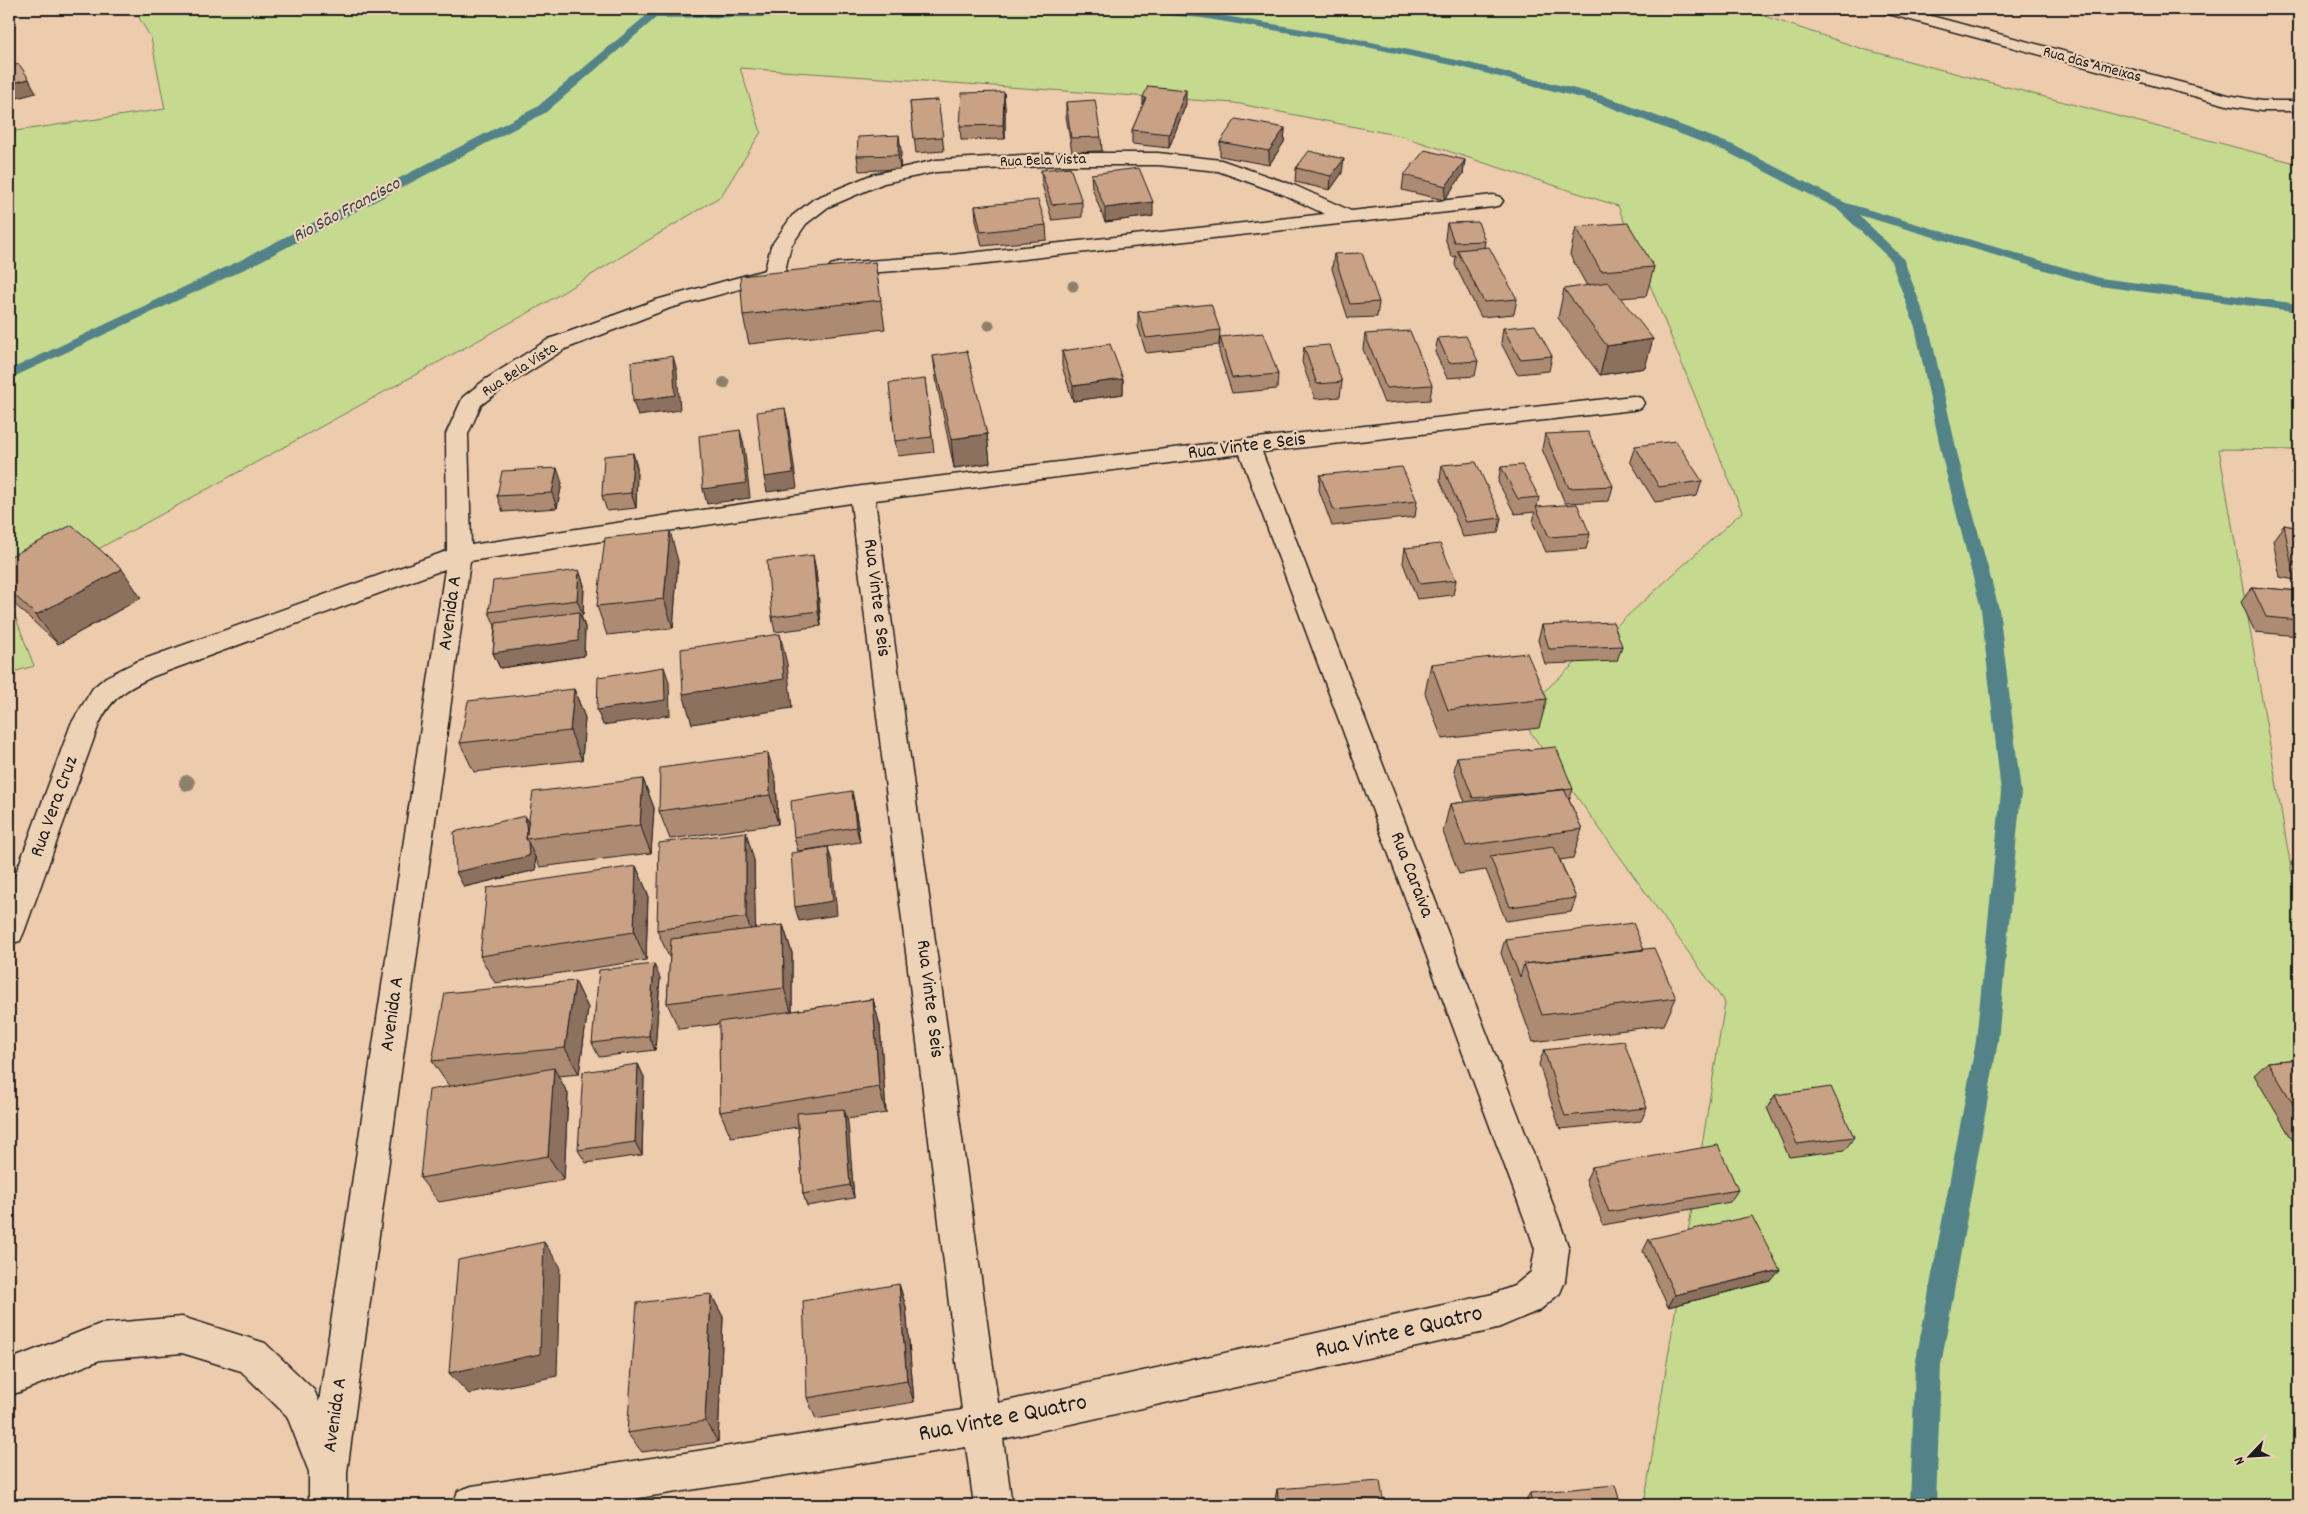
<svg xmlns="http://www.w3.org/2000/svg" width="2308" height="1514" font-family="Dekko,sans-serif">
<style>
.green{fill:#c5da8f;stroke:#707b56}
.lines{fill:none;stroke-linecap:round;stroke-linejoin:round}
.stream{fill:#538388;fill-rule:evenodd}
.minor-casing{stroke:#1c1c1c;stroke-width:3}
.minor{fill:#eed2b5;fill-rule:evenodd}
.tree{fill:#8d806a}
.wall{fill:#ad8b73;stroke:#1c1c1c}
.shaded-wall{fill:#8d715e;stroke:#1c1c1c}
.building{fill:#c9a286;stroke:#1c1c1c}
.labels{text-anchor:middle;dominant-baseline:central;stroke-width:4.5;stroke-linejoin:round;paint-order:stroke}
.far-street-label{font-size:16px;fill:#1c1c1c;stroke:#eed2b5}
.far-water-label{font-size:18px;font-style:italic;fill:#334749;stroke:#eed2b5}
.street-label{font-size:20px;fill:#1c1c1c;stroke:#eed2b5}
.near-street-label{font-size:24px;fill:#1c1c1c;stroke:#eed2b5}
</style>
<rect width="100%" height="100%" fill="#edcbad"/>
<filter id="ink" filterUnits="userSpaceOnUse"><feTurbulence type="fractalNoise" baseFrequency=".02" numOctaves="2"/><feDisplacementMap in="SourceGraphic" scale="10" xChannelSelector="R" yChannelSelector="G"/><feConvolveMatrix kernelMatrix="1 2 1 2 8 2 1 2 1" color-interpolation-filters="sRGB"/></filter>
<g filter="url(#ink)">
<!-- green -->
<path class="green" d="M134,9h1609l120,40 436,115v286l-80,-1 80,466v590h-655l81,-502 -207,-288 224,-203 -124,-306 -217,-70 -166,-33 -495,-35 21,64 -40,64 -184,112 -528,290v-466l156,-23 -14,-71z
M9,600l25,66 -25,7z"/>
<g class="lines">
<!-- stream -->
<path class="stream" d="M654,9h11l-1,3 181,-3 -6,3 -79,5 -104,1 -111,95 -296,154 -240,112v-9l230,-109 298,-154z
M1125,9h42l35,3 141,24 118,25 143,35 129,49 113,58 254,75 199,26v8l-200,-26 -240,-71 44,43 26,69 30,134 40,148 22,183 -23,249 -57,324 -5,140h-26l5,-140 61,-324 25,-249 -20,-183 -38,-148 -28,-134 -25,-68 -54,-51 -111,-57 -129,-49 -135,-35 -118,-25 -141,-24 -71,-6z"/>
<defs>
<path id="minor" d="M1879,9h26l323,86 33,6h38v10h-38l-34,-6 -346,-93z
M1061,153h97l63,7 75,26 55,25 142,-16 7,2 3,4 -3,4 -7,2 -542,60 -113,8 -7,-2 -3,-4 3,-4 7,-2 113,-8 374,-41 -43,-20 -64,-23 -60,-6h-97l-125,7 -52,11 -56,24 -22,17 -15,22 -6,24 2,3 -3,4 -114,31 -105,41 -63,40 -21,16 -13,29 3,111 391,-59 386,-47 385,-43 8,2 3,5 -3,5 -8,2 -371,42 298,771 9,26 -4,32 -5,12 -20,17 -47,20 -490,109 9,66h-38l-8,-58 -372,58h-141l5,-14 14,-5 490,-76 -111,-907 -381,58 -123,911v33h-38v-33l-22,-56 -46,-45 -59,-18 -82,7 -91,36v-36l91,-36 82,-7 83,26 49,47 5,12 126,-833 -291,107c-27,13 -42,20 -55,48l-75,208 -4,9 -11,3v-52l62,-168 22,-36 13,-11 30,-15 311,-111 -1,-117 17,-37 23,-18 63,-40 107,-39 109,-30 6,-24 21,-30 22,-17 57,-24 65,-15zM1240,454l286,769 9,26 -4,23 -17,14 -21,8 -495,109 -123,-903z"/>
</defs>
<!-- minor casing -->
<use href="#minor" class="minor-casing"/>
<!-- minor -->
<use href="#minor" class="minor"/>
</g>
<!-- trees -->
<g class="tree">
<circle cx="1073" cy="286" r="5.5"/>
<circle cx="989" cy="325" r="5.5"/>
<circle cx="724" cy="383" r="6"/>
<circle cx="187" cy="783" r="8"/>
</g>
<!-- wall -->
<path class="wall" d="M1143,97l43,7 -17,44 -37,-4v-14l11,-25z
M938,100l6,51 -28,2 -6,-51z
M1066,102l35,35 1,14 -30,1 -6,-36z
M1005,106v33l-44,1 -1,-14z
M1285,128l-1,14 -15,23 -49,-9v-14z
M901,150l-1,19 -41,2 -2,-15z
M1465,160l-2,14 -19,26 -42,-10 2,-15z
M1296,168l46,5 -12,17 -35,-8z
M1041,170l41,32v15l-30,3 -10,-36z
M1091,174l62,42 -48,6 -13,-34z
M975,206l71,19 1,15 -65,6 -6,-26z
M1447,223l38,18 -1,7 33,51 -3,15 -33,3 -26,-52 1,-9 -4,1 -7,-19z
M1576,227l78,40 -8,29 -26,2 25,70 -45,7 -42,-57 6,-29 23,-3 -17,-31z
M1334,254l45,48 -2,15 -29,1 -16,-49z
M875,262l10,67 -136,15 -6,-29z
M1138,312l82,18 -1,15 -73,8 -8,-27z
M1503,328l49,28 -3,15 -32,3 -16,-31z
M1365,334l67,51 -2,15 -46,3 -21,-54z
M1220,337l58,37 -1,15 -45,4 -13,-41z
M1438,338l40,23 -3,15 -28,2 -12,-26z
M1304,347l38,35 -2,15 -25,2 -13,-37z
M1062,351l61,28v15l-50,7 -11,-35z
M933,356l54,78 3,29 -36,5 -17,-83z
M925,379l9,73 -36,4 -3,-15z
M1545,434l68,52 -4,15 -44,2 -23,-54z
M1635,446l67,35 -5,15 -42,6 -25,-41z
M633,453l4,15 -1,40 -29,3 -5,-15z
M2299,461v18l-8,-6z
M1442,465l59,53 -3,15 -35,4 -23,-57z
M1501,467l38,30 -2,10 53,27 -4,15 -40,3 -13,-29 2,-11 -20,2 -17,-32z
M1320,475l97,26 -2,16 -83,9 -13,-36z
M562,483l-5,25 -54,4 -6,-16z
M2284,525l15,3v53l-19,-4 -7,-37z
M1405,548l51,32 -3,15 -36,4 -14,-36z
M9,557l132,41 -83,46 -49,-45z
M678,561l-5,67 -66,7 -10,-29z
M579,570l5,15 -1,30h-2l4,12 -1,29 -84,12 -7,-15 2,-27 -6,-14z
M816,570l5,56 -46,6 -3,-15z
M2252,587l47,4v45l-44,-4 -14,-30z
M1542,625l80,21 -5,15 -72,3 -7,-24z
M1431,664l116,35 -8,29 -97,11 -17,-46z
M574,689l11,29 -3,42 -108,12 -14,-29z
M1457,757l116,32 -4,11 13,29 -9,29 -13,2 16,38 -5,14 -65,9 -20,-51 -27,4 -16,-42 7,-28 15,-2 -11,-31z
M643,779l11,29 -3,45 -111,14 -5,-10 1,13 -72,17 61,-71 4,6z
M776,781l2,43 -108,15 -11,-28z
M855,806l5,36 -62,9 -4,-14z
M2299,854v21l-8,-12z
M754,860l1,69 28,-4 9,28v58l81,-12 7,27 6,87 -39,6 7,79 -47,8 -4,-12 -5,-67 -67,10 -11,-25v-88l-41,5 -12,-26 3,-46h-1l-12,-27z
M636,866l12,28 -2,66 -151,23 -15,-27z
M1505,939l139,11 32,48 -12,27 -131,17 -32,-89z
M660,978l-5,72 -56,7 -7,-14z
M575,981l13,27 -9,66 -21,2 10,18 -4,86 -125,22 -19,-24 29,-92 -17,-25z
M1544,1050l103,58 -6,13 -81,8 -21,-65z
M2299,1059v92l-45,-76 14,-13z
M638,1064l6,13 -2,78 -56,8 -8,-13z
M1775,1095l79,42 -9,13 -56,7 -22,-49z
M1592,1167l146,23 -8,12 -127,23 -17,-45z
M1649,1239l122,42 -103,26 -25,-56z
M899,1284l7,23 8,95 -98,17 -9,-21z
M711,1294l12,23 -5,125 -76,10 -15,-19z
M1277,1489l107,16h-110z
M1530,1493l91,12h-98z"/>
<!-- shaded-wall -->
<path class="shaded-wall" d="M29,79l7,14 -26,7 -1,-2v-14z
M1186,90v14l-17,44v-14z
M1004,92l1,14v33l-2,-14z
M1285,128l-1,14 -15,23v-14z
M899,135l2,15 -1,19 -2,-14z
M1344,159l-2,14 -12,17 1,-14z
M1465,160l-2,14 -19,26 2,-14z
M1153,202v14l-48,6v-14z
M1653,339l-8,29 -45,7 7,-29z
M673,356l4,15 3,39 -42,6 -5,-15z
M1123,379v15l-50,7v-15z
M785,408l3,15 9,65 -30,4 -3,-15z
M740,430l4,15 6,53 -43,6 -4,-15z
M987,434l3,29 -36,5 -3,-29z
M633,453l4,15 -1,40 -5,-15z
M557,468l5,15 -5,25 -5,-15z
M670,531l8,30 -5,67 -9,-29z
M813,555l3,15 5,56 -3,-15z
M122,569l19,29 -83,46 -22,-29z
M579,570l5,15 -1,30 -6,-15z
M579,612l6,15 -1,29 -84,12 -7,-15z
M780,634l7,30 5,44 -100,16 -9,-30z
M664,667l5,15 1,33 -67,10 -6,-15z
M574,689l11,29 -3,42 -12,-29z
M9,700l2,3 -2,20z
M768,753l8,28 2,43 -8,-29z
M643,779l11,29 -3,45 -11,-28z
M852,791l3,15 5,36 -4,-15z
M525,816l7,14 -5,9z
M746,832l8,28 2,84 -10,-27z
M528,842l7,15 1,13 -72,17 -8,-15z
M828,847l4,15 5,53 -38,6 -4,-14z
M636,866l12,28 -2,66 -12,-28z
M783,925l9,28v62l-8,-27z
M654,964l6,14 -5,72 -6,-14z
M575,981l13,27 -9,66 -14,-26z
M873,999l7,27 6,87 -7,-26z
M638,1064l6,13 -2,78 -7,-13z
M554,1068l14,26 -4,86 -16,-24z
M844,1109l4,13 6,76 -4,-13z
M544,1242l16,24 -3,110 -88,18 -20,-21z
M1780,1270l-9,11 -103,26 7,-12z
M899,1284l7,23 8,95 -7,-21z
M711,1294l12,23 -5,125 -13,-21z"/>
<!-- building -->
<path class="building" d="M19,64l10,15 -20,5v-17z
M1148,86l38,4 -17,44 -37,-4 14,-32 -3,-1z
M1004,92l-1,33 -43,1 2,-33z
M938,100l5,37 -29,2 -4,-37z
M1095,100l6,37 -30,1 -5,-36z
M1236,119l49,9 -16,23 -49,-9z
M899,135l-1,20 -41,1 1,-19z
M1425,150l40,10 -19,26 -42,-11z
M1309,151l35,8 -13,17 -35,-8z
M1070,167l12,35 -30,3 -11,-35z
M1139,168l14,34 -48,6 -14,-34z
M1038,200l8,25 -65,7 -6,-26z
M1478,222l7,19 -31,1 -7,-19z
M1628,223l26,44 -53,4 -25,-44z
M1489,247l28,52 -33,3 -27,-52z
M1362,253l17,49 -29,2 -16,-50z
M875,262l6,38 -138,15 -3,-39z
M1608,282l45,57 -46,7 -43,-57z
M1211,304l9,26 -74,8 -8,-26z
M1535,325l17,31 -32,3 -17,-31z
M1410,331l22,54 -46,3 -21,-54z
M1263,333l15,41 -46,4 -12,-41z
M1466,336l12,25 -29,2 -11,-25z
M1110,344l13,35 -50,7 -11,-35z
M1329,345l13,37 -25,2 -13,-37z
M967,351l20,83 -36,5 -18,-83z
M673,356l2,39 -42,6 -2,-39z
M925,379l7,58 -37,4 -6,-58z
M785,408l8,65 -29,4 -7,-65z
M740,430l6,53 -43,6 -4,-53z
M1588,432l25,54 -44,2 -24,-54z
M1676,441l26,40 -43,6 -24,-41z
M633,453l-2,40 -29,3 2,-40z
M1476,462l25,56 -35,4 -24,-57z
M1522,465l17,32 -21,2 -17,-32z
M1402,467l15,34 -83,9 -14,-35z
M557,468l-5,25 -55,3 5,-25z
M1577,504l13,30 -41,3 -13,-30z
M72,525l50,44 -86,46 -27,-25v-33z
M2284,525l15,3v36l-8,-2z
M670,531l-6,68 -67,7 8,-68z
M1440,544l16,36 -36,4 -15,-36z
M813,555l5,56 -46,6 -5,-56z
M579,570l-2,30 -88,12 4,-31z
M2252,587l47,4v29l-33,-3z
M579,612l-1,29 -85,12 3,-30z
M1613,622l9,24 -73,3 -7,-24z
M780,634l4,45 -101,15 -2,-45z
M1527,653l20,46 -99,11 -17,-46z
M664,667l1,33 -68,10 1,-33z
M574,689l-4,42 -110,12 8,-42z
M1556,747l17,42 -100,9 -16,-41z
M768,753l2,42 -111,16 1,-43z
M643,779l-3,46 -114,14 7,-47z
M1564,789l18,40 -116,17 -16,-42z
M852,791l4,36 -62,10 -3,-36z
M525,816l2,17 -1,6 2,3 1,14 -73,16 -2,-40z
M746,832v85l-89,13 2,-87z
M828,847l5,54 -38,6 -4,-54z
M1554,847l22,51 -66,9 -20,-51z
M636,866l-2,66 -154,24 7,-68z
M1633,923l11,27 -120,14 -4,13 -15,-38z
M783,925l1,63 -117,15 4,-64z
M1654,948l22,50 -134,17 -18,-51z
M654,964l-5,72 -57,7 7,-73z
M575,981l-10,67 -133,13 13,-68z
M873,999l6,88 -159,25 -1,-90z
M1624,1041l23,67 -82,8 -21,-66z
M2299,1059v55l-31,-52z
M638,1064l-3,78 -57,8 5,-78z
M554,1068l-6,88 -128,22 9,-88z
M1831,1087l23,50 -57,7 -22,-49z
M844,1109l6,76 -47,9 -6,-81z
M1718,1145l20,45 -129,22 -17,-45z
M1752,1216l28,54 -105,25 -26,-56z
M544,1242l-4,112 -91,19 9,-113z
M899,1284l8,97 -100,17 -4,-97z
M711,1294l-6,127 -78,12 10,-130z
M1380,1481l4,24h-105l-2,-16z
M1615,1485l6,20h-89l-2,-12z"/>
</g>
<g class="labels">
<!-- far-street labels -->
<g class="far-street-label">
<text transform="translate(2092 65) rotate(15)">Rua das Ameixas</text>
<text transform="translate(1043 161) rotate(-2)">Rua Bela Vista</text>
<text transform="translate(520 370) rotate(-33)">Rua Bela Vista</text>
</g>
<!-- far-water labels -->
<g class="far-water-label">
<text transform="translate(347 211) rotate(-28)">Rio São Francisco</text>
</g>
<!-- street labels -->
<g class="street-label">
<text transform="translate(1247 447) rotate(-7)">Rua Vinte e Seis</text>
<text transform="translate(876 598) rotate(83)">Rua Vinte e Seis</text>
<text transform="translate(451 613) rotate(-82)">Avenida A</text>
<text transform="translate(55 807) rotate(-70)">Rua Vera Cruz</text>
<text transform="translate(1411 875) rotate(69)">Rua Caraiva</text>
<text transform="translate(929 999) rotate(83)">Rua Vinte e Seis</text>
<text transform="translate(393 1014) rotate(-82)">Avenida A</text>
<text transform="translate(336 1415) rotate(-82)">Avenida A</text>
</g>
<!-- near-street labels -->
<g class="near-street-label">
<text transform="translate(1399 1333) rotate(-13)">Rua Vinte e Quatro</text>
<text transform="translate(1003 1419) rotate(-11)">Rua Vinte e Quatro</text>
</g>
</g>
<!-- margin -->
<rect width="2308" height="1514" fill="none" stroke="#eed2b5" stroke-width="30"/>
<rect x="15" y="15" width="2278" height="1484" fill="none" stroke="#1c1c1c" stroke-width="2" filter="url(#ink)"/>
<!-- north arrow -->
<g transform="translate(2250 1456) rotate(245)" stroke="#eed2b5" stroke-width="4" paint-order="stroke">
<path d="M0-4L9 19L0 12L-9 19Z" fill="#1c1c1c"/>
<text y="-8" font-size="14" font-weight="bold" text-anchor="middle" fill="#1c1c1c">N</text>
</g>
</svg>
